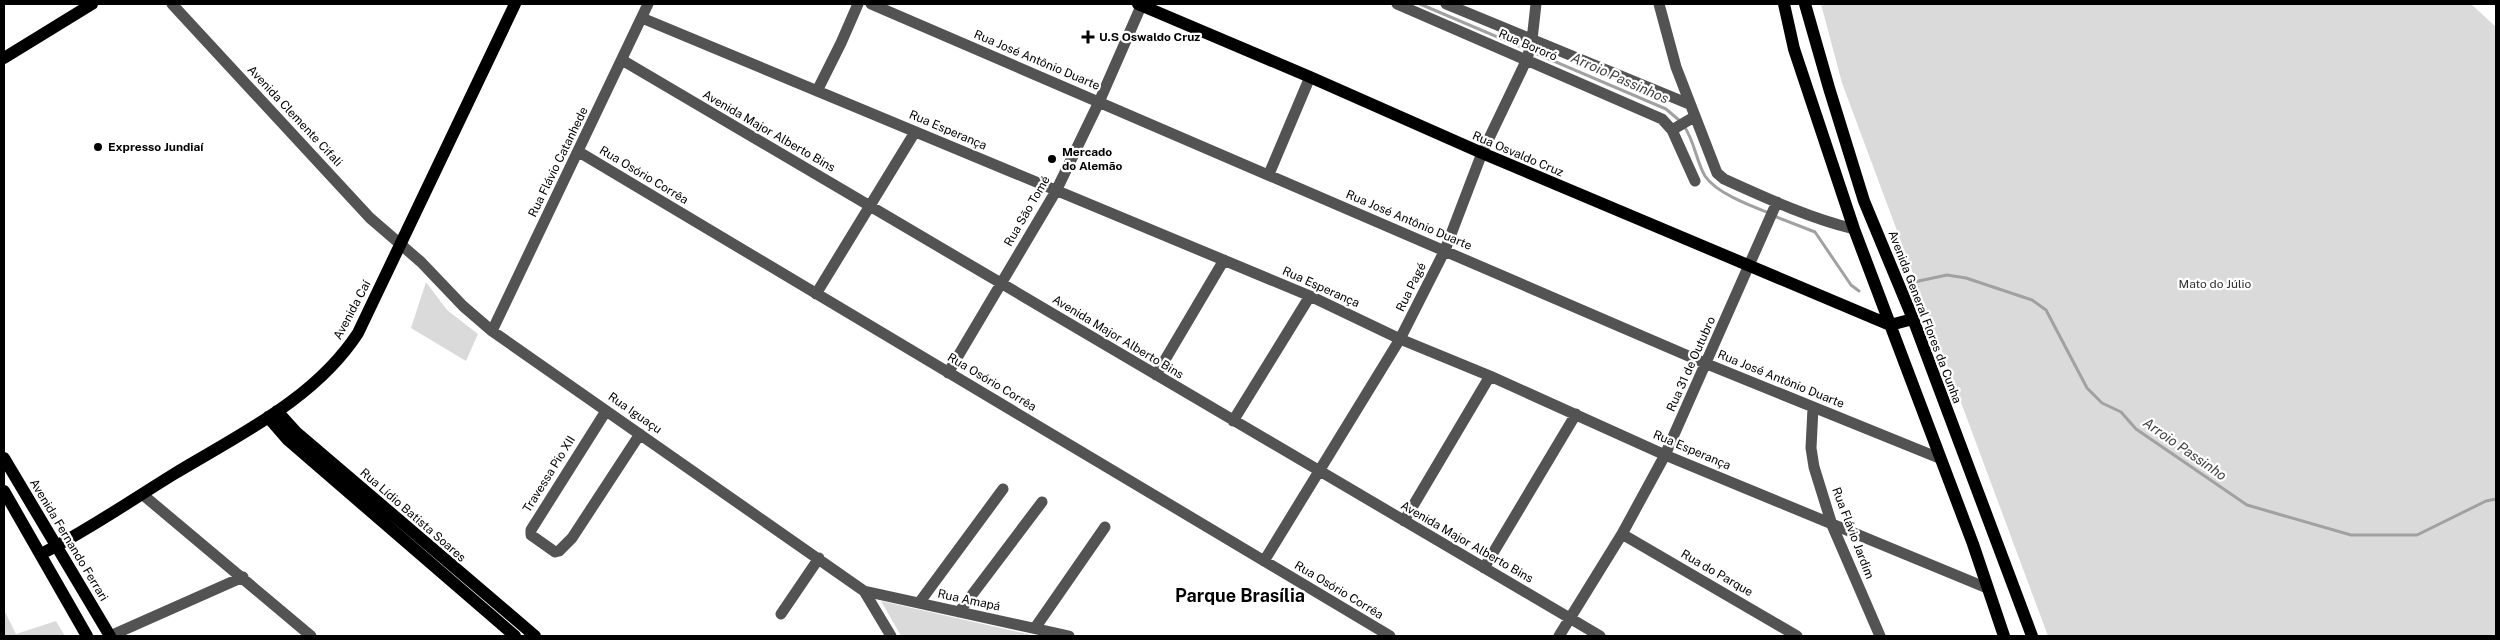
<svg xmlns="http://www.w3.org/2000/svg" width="2500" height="640" font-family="'Public Sans',sans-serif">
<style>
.green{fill:#dadada}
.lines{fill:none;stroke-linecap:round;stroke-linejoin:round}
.stream{stroke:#a1a1a1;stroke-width:3}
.minor{stroke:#535353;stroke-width:11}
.major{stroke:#000;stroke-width:12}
.poi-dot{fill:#000;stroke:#fff;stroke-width:2}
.labels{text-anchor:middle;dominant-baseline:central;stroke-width:4.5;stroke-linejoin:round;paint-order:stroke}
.poi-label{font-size:12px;font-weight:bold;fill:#000;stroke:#fff;text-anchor:start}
.street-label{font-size:12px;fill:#000;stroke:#fff}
.park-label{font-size:12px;fill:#313131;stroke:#fff}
.water-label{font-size:14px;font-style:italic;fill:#424242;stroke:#fff}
.district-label{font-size:18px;font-weight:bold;fill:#000;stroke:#fff}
</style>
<rect width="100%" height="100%" fill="#fff"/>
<!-- green -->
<path class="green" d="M1821,4h650l25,23v609h-448l-206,-553z
M426,282l21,28 31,24 -12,27 -55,-33z
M881,601l155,35h-135z
M4,610l12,24 40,-13 9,15h-61z"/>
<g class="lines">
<!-- stream -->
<path class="stream" d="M1420,4l246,105 14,12
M1684,126c11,16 12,35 21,50 11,17 46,30 64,37
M1774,216l41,16 36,53 8,6
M1914,282l33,-7 19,3 66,22 14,10 41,78 15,15 19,9 15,17 111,76 104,30h66l69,-34 10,-2"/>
<!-- minor -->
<path class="minor" d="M172,4l198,214 51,44 42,44 29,25 372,260 27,45
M871,4l836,360 232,94
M1397,4l265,115 10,11 23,51
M1446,4l243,100
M1659,4l17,63 41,106 7,6c42,19 85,39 130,50
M642,18l668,278 90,43 90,37 175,79 322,133
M622,60l978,576
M817,91l24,-48 17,-39
M1672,130l22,-13
M579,152l811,484
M1269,174l41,-97
M816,294l99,-162
M492,331l156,-327
M948,373l108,-182 43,-89 43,-98
M1156,375l68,-115
M1813,408l-2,40 3,19 18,58 48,111
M606,411l-75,119v5l24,17 4,-1 13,-13 68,-104
M1233,421l77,-125
M142,494l169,142
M1404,521l86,-145
M1622,534l175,102
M1264,561l136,-222 45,-89 37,-97 45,-94 5,-19 4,-36
M1484,568l92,-154
M864,591l205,45
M919,603l84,-114
M959,612l83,-110
M781,614l38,-56
M1035,628l70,-101
M110,636l133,-59
M1559,636l63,-102 43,-79 112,-253"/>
<!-- major -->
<path class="major" d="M1138,4l172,73 172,76 408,172 23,-6
M1784,4l10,45 60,180 119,315 31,92
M1805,4l24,84 35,113 49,118 119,317
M4,58l88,-54
M277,411l19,21 239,204
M268,417l20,23 227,196
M4,458l106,178
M4,491l83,145
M41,554c46,-23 89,-53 133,-80 66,-40 141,-75 184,-141l157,-329"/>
</g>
<!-- markers -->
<g class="poi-dot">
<path d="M1085.5 29.5h5v5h5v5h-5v5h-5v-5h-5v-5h5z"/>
<circle cx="98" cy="147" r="5"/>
<circle cx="1052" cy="159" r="5"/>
</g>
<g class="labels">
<!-- poi labels -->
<g class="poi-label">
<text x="1099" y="37">U.S Oswaldo Cruz</text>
<text x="108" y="147">Expresso Jundiaí</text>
<text x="1062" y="152">Mercado<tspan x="1062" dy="14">do Alemão</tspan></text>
</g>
<!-- street labels -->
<g class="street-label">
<text transform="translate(1528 45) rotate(23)">Rua Bororó</text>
<text transform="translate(1037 60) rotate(23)">Rua José Antônio Duarte</text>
<text transform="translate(295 116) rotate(47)">Avenida Clemente Cifali</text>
<text transform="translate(948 130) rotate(23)">Rua Esperança</text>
<text transform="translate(769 131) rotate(30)">Avenida Major Alberto Bins</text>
<text transform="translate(1518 154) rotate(23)">Rua Osvaldo Cruz</text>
<text transform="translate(558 162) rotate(-64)">Rua Flávio Catanhede</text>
<text transform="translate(644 175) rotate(31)">Rua Osório Corrêa</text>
<text transform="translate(1027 211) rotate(-60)">Rua São Tomé</text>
<text transform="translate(1409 220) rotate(23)">Rua José Antônio Duarte</text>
<text transform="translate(1321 287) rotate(24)">Rua Esperança</text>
<text transform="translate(1411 287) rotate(-64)">Rua Pagé</text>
<text transform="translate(352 310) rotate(-62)">Avenida Caí</text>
<text transform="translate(1925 317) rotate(69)">Avenida General Flores da Cunha</text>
<text transform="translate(1118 337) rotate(31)">Avenida Major Alberto Bins</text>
<text transform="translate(1691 364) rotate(-66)">Rua 31 de Outubro</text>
<text transform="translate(1781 379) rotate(22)">Rua José Antônio Duarte</text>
<text transform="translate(992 382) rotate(31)">Rua Osório Corrêa</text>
<text transform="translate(635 413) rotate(35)">Rua Iguaçu</text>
<text transform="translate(1692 450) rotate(23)">Rua Esperança</text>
<text transform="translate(549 474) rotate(-58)">Travessa Pio XII</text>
<text transform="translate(413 515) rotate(41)">Rua Lídio Batista Soares</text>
<text transform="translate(1853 533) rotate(69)">Rua Flávio Jardim</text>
<text transform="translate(69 540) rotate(59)">Avenida Fernando Ferrari</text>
<text transform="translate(1467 542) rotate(30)">Avenida Major Alberto Bins</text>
<text transform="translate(1717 573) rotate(30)">Rua do Parque</text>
<text transform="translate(1339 590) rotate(31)">Rua Osório Corrêa</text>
<text transform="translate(969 600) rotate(12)">Rua Amapá</text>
</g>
<!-- park labels -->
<g class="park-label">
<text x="2215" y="284">Mato do Júlio</text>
</g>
<!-- water labels -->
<g class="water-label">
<text transform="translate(1620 78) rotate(24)">Arroio Passinhos</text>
<text transform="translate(2185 449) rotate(35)">Arroio Passinho</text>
</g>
<!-- district labels -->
<g class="district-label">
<text x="1240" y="595">Parque Brasília</text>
</g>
</g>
<!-- border -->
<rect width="2500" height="640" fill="none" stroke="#000000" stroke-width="10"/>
</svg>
